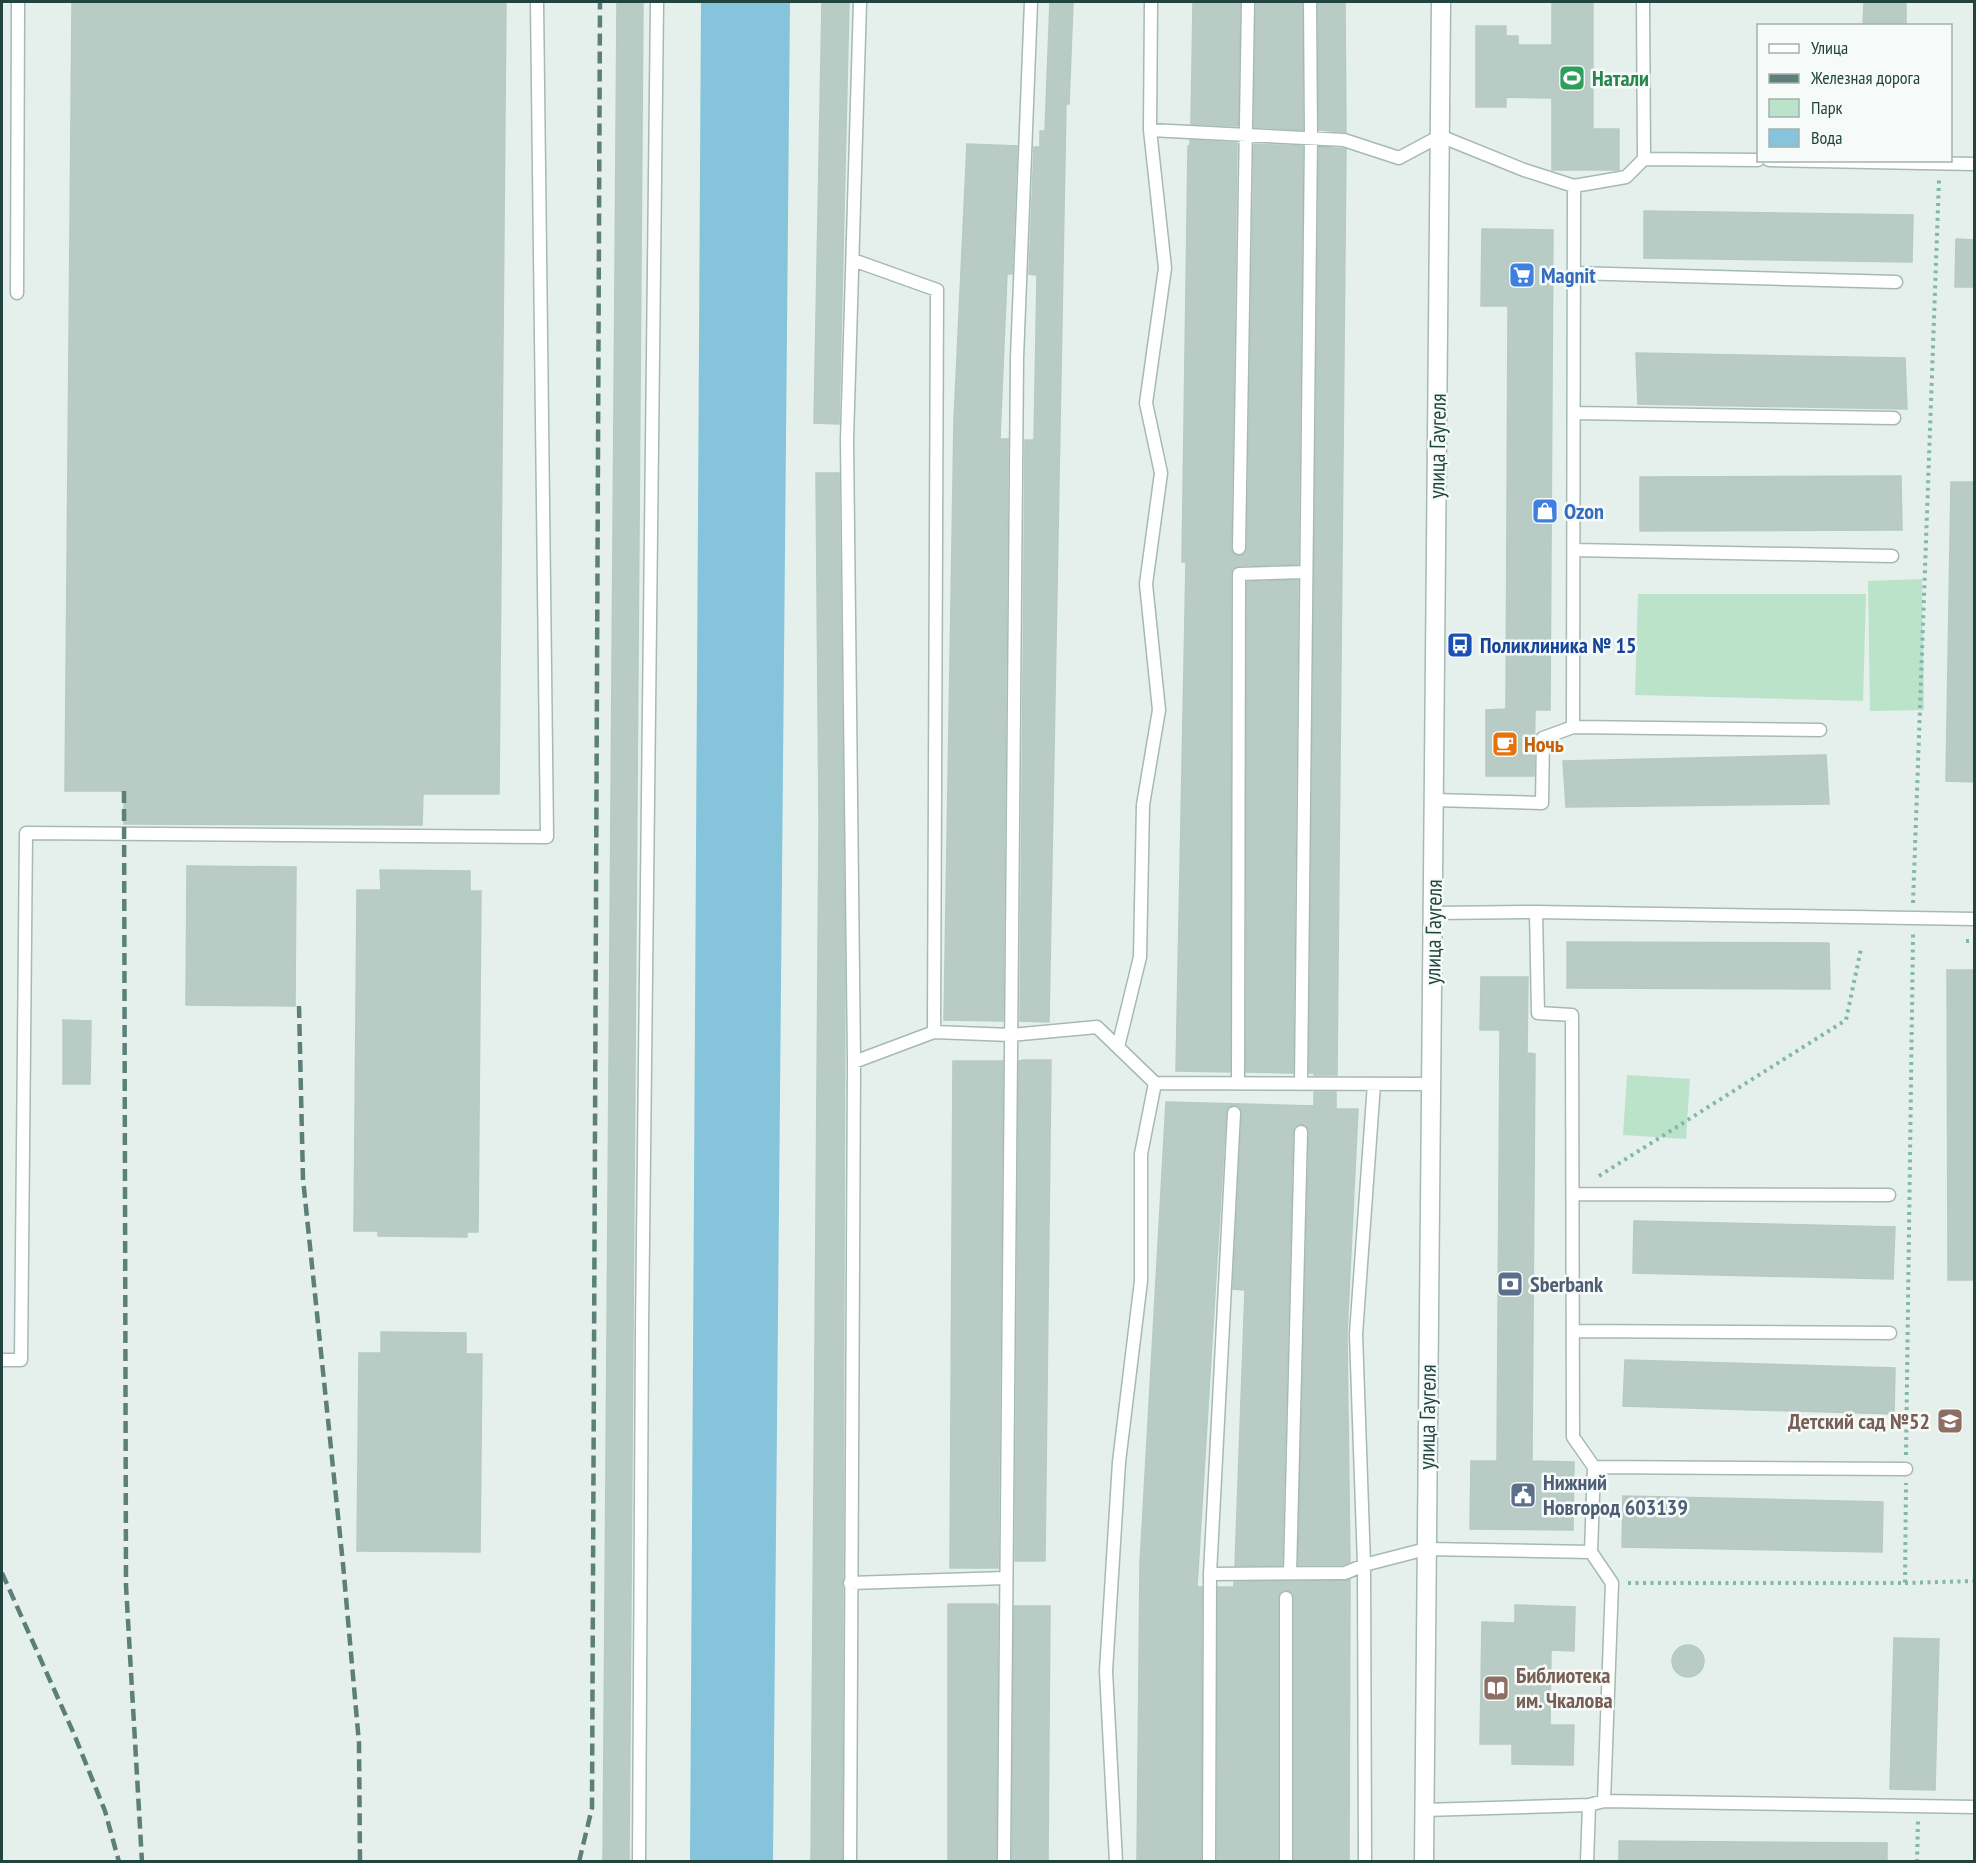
<svg xmlns="http://www.w3.org/2000/svg" width="1976" height="1863" font-family="'PT Sans Narrow',sans-serif">
<style>
.green{fill:#bbe3ca}
.water{fill:#86c4db}
.building{fill:#b9cbc5;stroke:#b6cac4;stroke-width:1.5}
.lines{fill:none;stroke-linecap:round;stroke-linejoin:round}
.lane-casing{stroke:#a6b9b5;stroke-width:15}
.street-casing{stroke:#a6b9b5;stroke-width:21}
.path{stroke:#81b7ac;stroke-width:4;stroke-dasharray:3 4.5;stroke-linecap:butt}
.lane{stroke:#fff;stroke-width:12}
.street{stroke:#fff;stroke-width:18}
.rail{stroke:#5c7f7a;stroke-width:4.5;stroke-dasharray:12 6;stroke-linecap:butt}
.labels{text-anchor:middle;dominant-baseline:central;stroke-width:5;stroke-linejoin:round;paint-order:stroke}
.leisure-label{font-size:22px;font-weight:bold;fill:#27864d;stroke:#f6fbf9;text-anchor:start}
.shop-label{font-size:22px;font-weight:bold;fill:#366cbe;stroke:#f6fbf9;text-anchor:start}
.street-label{font-size:22px;fill:#21443f;stroke:#f6fbf9}
.transit-label{font-size:22px;font-weight:bold;fill:#164399;stroke:#f6fbf9;text-anchor:start}
.food-label{font-size:22px;font-weight:bold;fill:#c56008;stroke:#f6fbf9;text-anchor:start}
.service-label{font-size:22px;font-weight:bold;fill:#4e5e75;stroke:#f6fbf9;text-anchor:start}
.education-label{font-size:22px;font-weight:bold;fill:#785e54;stroke:#f6fbf9;text-anchor:end}
</style>
<rect width="100%" height="100%" fill="#e5f0ec"/>
<!-- green -->
<path class="green" d="M1922,579l2,131 -54,1 -2,-130z
M1638,594h228l-3,107 -228,-6z
M1627,1075l63,4 -4,60 -63,-4z"/>
<!-- water -->
<path class="water" d="M701,2h89l-17,1860 -83,-1z"/>
<!-- building -->
<path class="building" d="M72,2h434l-7,792h-76l-1,31 -298,-1v-33h-59z
M617,2h26l-14,1860h-26z
M822,2h27l-10,422 -25,-1z
M1050,2h23l-4,102h-3l-17,918 -29,-1 5,-581h9l3,-165 -8,-1 5,-127h6v-16h5z
M1193,2h47l-2,124 -47,-2z
M1256,2h46l1,128 -49,-3z
M1318,2h27l1,130 -27,-2z
M1552,2h41v127h26v41h-67v-72l-46,-1v10h-30v-81h30v10h12v9h34z
M1864,2h42v24h-43z
M1190,140l47,3 -6,405 1,4 6,4 5,-1 4,-7 7,-404 49,2 -5,418 -59,2 -7,3 -1,5 -1,498 -54,-1 10,-509h-4l6,-416 2,1z
M967,144l50,2 -5,128h-5l-7,165h8l-5,582 -59,-1 10,-600z
M1319,147l27,2 -9,926h-23v-2h-5z
M1644,211l269,4 -1,47 -268,-4z
M1482,229l71,1 -3,480h-15l-1,66h-48v-66l20,-1 2,-403h-27z
M1956,239l18,1v47h-19z
M1636,353l269,5 2,51 -269,-5z
M816,473h23l6,490 -3,899h-31l8,-1040z
M1901,476l1,54 -262,1v-54z
M1951,482h23v300l-28,-1z
M1298,580l-5,493 -47,-1 1,-490z
M1826,755l3,49 -263,3 -3,-46z
M187,866l109,1 -1,139 -109,-1z
M380,870l90,1v20h11l-3,341h-11v5l-89,-1v-5h-24l3,-341h24z
M1567,942l262,1 1,46 -263,-1z
M1947,970h27v310h-26z
M1481,977h47l-1,76 8,1 -3,407 42,1 -1,68 -103,-1 1,-68h26l3,-431h-20z
M63,1020l28,1 -1,63h-27z
M1023,1060h28l-6,501h-30l4,-500z
M953,1061h50l-5,507h-48z
M1314,1092h22v17h22l-11,225 3,228 -7,3h-45l11,-433 -3,-7 -5,-1 -7,3 -1,5 -11,433 -47,1 10,-276 -12,-1 9,-176 -3,-7 -8,-1 -5,8 -29,474h5l-1,275h-64l3,-298 26,-462 148,4z
M1634,1221l261,6 -2,52 -260,-6z
M381,1332l85,1v21h16l-2,198 -123,-1 2,-198h22z
M1625,1360l270,8 -1,46 -271,-8z
M1623,1496l260,6 -1,50 -260,-5z
M1350,1580l-1,282h-55v-264l-1,-5 -6,-3 -6,1 -3,7v264h-61l1,-275h16v-5z
M948,1604h48l2,2 -2,256h-48z
M1515,1605l60,2 -1,44 -23,-1 -1,75h24l-1,40 -61,-1v-20h-32l2,-122 33,1z
M1014,1606h36l-2,256h-36z
M1894,1638l45,1 -4,151 -45,-1z
M1672 1661a16 16 0 1 1 32 0a16 16 0 1 1-32 0Z
M1619,1841l268,2v19h-268z"/>
<g class="lines">
<defs>
<path id="lane" d="M1643,2l1,157 114,1
M1150,130l1,-128
M1769,160l205,4
M853,260l84,30 -3,742 -80,30
M1574,273l322,9
M17,293l1,-291
M1574,413l320,5
M1239,548l9,-546
M1574,550l318,6
M1573,727l247,3
M1434,800l108,3 1,-65 30,-11 1,-541
M1536,912l438,7
M1433,913l103,-1 2,101 34,2 1,422 21,30 -3,85
M934,1032l77,3 86,-8 58,56 276,1
M1118,1047l22,-90 3,-152 16,-95 -13,-126 15,-111 -15,-70 19,-135 -15,-138 194,10 55,18 41,-22 84,34 50,16 52,-9 18,-18
M1238,1083l1,-509 67,-2
M1301,1084l10,-947 -1,-135
M1573,1194l316,1
M1573,1331l317,2
M2,1360h19l5,-527 521,4 -10,-835
M1594,1467l312,2
M1290,1573l11,-441
M1210,1574l24,-461
M850,1583l156,-5
M1286,1598v264
M1589,1805l15,-4 370,6
M1424,1810l165,-5 -2,57
M639,1862l3,-533 15,-1327
M850,1862l4,-800 -7,-622 13,-438
M1004,1862l13,-1504 14,-356
M1116,1862l-10,-191 13,-209 22,-181v-127l14,-71
M1209,1862l1,-288 135,-1 19,-8 62,-16 165,3 21,31 -8,218
M1365,1862l-1,-297 -8,-231 18,-250"/>
<path id="street" d="M1424,1862l17,-1860"/>
</defs>
<!-- lane casing -->
<use href="#lane" class="lane-casing"/>
<!-- street casing -->
<use href="#street" class="street-casing"/>
<!-- path -->
<path class="path" d="M1913,903l26,-724
M1966,941h8
M1599,1176l247,-156 15,-71
M1906,1455l7,-521
M1628,1583h277l1,-100
M1905,1583l69,-2
M1917,1862l1,-42"/>
<!-- lane -->
<use href="#lane" class="lane"/>
<!-- street -->
<use href="#street" class="street"/>
<!-- rail -->
<path class="rail" d="M124,791l2,795 16,276
M299,1006l4,173 40,385 16,179 1,119
M2,1573l72,161 31,77 14,51
M579,1862l13,-54 8,-1806"/>
</g>
<!-- icons -->
<defs>
<symbol id="stadium-square" viewBox="-11 -11 22 22"><rect x="-9" y="-9" width="18" height="18" rx="4" fill="#2e9e5b" stroke="#f6fbf9"/><path d="M0-5a6.5 5 0 1 0 0 10a6.5 5 0 1 0 0-10ZM-3.5-1.8h7v3.6h-7Z" fill="#fff"/></symbol>
<symbol id="supermarket-square" viewBox="-11 -11 22 22"><rect x="-9" y="-9" width="18" height="18" rx="4" fill="#3f7fe0" stroke="#f6fbf9"/><path d="M-6-5.5h2.5l.6 2H6L4.5 2H-2.5L-4.4-4H-6ZM-1.5 3.2a1.3 1.3 0 1 0 .1 0ZM3 3.2a1.3 1.3 0 1 0 .1 0Z" fill="#fff"/></symbol>
<symbol id="shop-square" viewBox="-11 -11 22 22"><rect x="-9" y="-9" width="18" height="18" rx="4" fill="#3f7fe0" stroke="#f6fbf9"/><path d="M-5-2.5h2.3a2.7 3.5 0 0 1 5.4 0H5L5.5 6h-11ZM-1.5-2.5h3a1.5 2.3 0 0 0-3 0Z" fill="#fff"/></symbol>
<symbol id="bus-square" viewBox="-11 -11 22 22"><rect x="-9" y="-9" width="18" height="18" rx="4" fill="#1a4fb4" stroke="#f6fbf9"/><path d="M-5-6H5V4H4V6H2V4H-2V6H-4V4H-5ZM-3.5-4V0h7V-4ZM-3.5 1.2v1.5H-2V1.2ZM2 1.2v1.5H3.5V1.2Z" fill="#fff"/></symbol>
<symbol id="cafe-square" viewBox="-11 -11 22 22"><rect x="-9" y="-9" width="18" height="18" rx="4" fill="#e8710a" stroke="#f6fbf9"/><path d="M-5.5-4.5H6V0H3Q3 3.5 0 3.5H-2.5Q-5.5 3.5-5.5 0ZM3-3.2v2h1.7v-2ZM-6 4.5H4V6H-6Z" fill="#fff"/></symbol>
<symbol id="bank-square" viewBox="-11 -11 22 22"><rect x="-9" y="-9" width="18" height="18" rx="4" fill="#5c6f8a" stroke="#f6fbf9"/><path d="M-6-4H6V4H-6ZM0-2.3a2.3 2.3 0 1 0 0 4.6a2.3 2.3 0 1 0 0-4.6Z" fill="#fff"/></symbol>
<symbol id="school-square" viewBox="-11 -11 22 22"><rect x="-9" y="-9" width="18" height="18" rx="4" fill="#8d6e63" stroke="#f6fbf9"/><path d="M0-5L7-2L0 1L-7-2ZM-4 1L0 2.5L4 1V4Q0 6-4 4Z" fill="#fff"/></symbol>
<symbol id="civic-square" viewBox="-11 -11 22 22"><rect x="-9" y="-9" width="18" height="18" rx="4" fill="#5c6f8a" stroke="#f6fbf9"/><path d="M-.6-6.5H3V-4.5H.6V-3L4-1V1h2V6H-6V1h2V-1L-.6-3ZM-1.2 2.5V6h2.4V2.5Z" fill="#fff"/></symbol>
<symbol id="library-square" viewBox="-11 -11 22 22"><rect x="-9" y="-9" width="18" height="18" rx="4" fill="#8d6e63" stroke="#f6fbf9"/><path d="M-6-4Q-3-5.5-.7-3.5V5Q-3 3-6 4ZM6-4Q3-5.5 .7-3.5V5Q3 3 6 4Z" fill="#fff"/></symbol>
</defs>
<g fill-rule="evenodd">
<use href="#stadium-square" x="1557" y="63" width="30" height="30"/>
<use href="#supermarket-square" x="1507" y="260" width="30" height="30"/>
<use href="#shop-square" x="1530" y="496" width="30" height="30"/>
<use href="#bus-square" x="1445" y="630" width="30" height="30"/>
<use href="#cafe-square" x="1490" y="729" width="30" height="30"/>
<use href="#bank-square" x="1495" y="1269" width="30" height="30"/>
<use href="#school-square" x="1935" y="1406" width="30" height="30"/>
<use href="#civic-square" x="1508" y="1480" width="30" height="30"/>
<use href="#library-square" x="1481" y="1673" width="30" height="30"/>
</g>
<g class="labels">
<!-- leisure labels -->
<g class="leisure-label">
<text x="1592" y="78">Натали</text>
</g>
<!-- shop labels -->
<g class="shop-label">
<text x="1541" y="275">Magnit</text>
<text x="1564" y="511">Ozon</text>
</g>
<!-- street labels -->
<g class="street-label">
<text transform="translate(1437 446) rotate(-89)">улица Гаугеля</text>
<text transform="translate(1433 932) rotate(-89)">улица Гаугеля</text>
<text transform="translate(1427 1417) rotate(-89)">улица Гаугеля</text>
</g>
<!-- transit labels -->
<g class="transit-label">
<text x="1480" y="645">Поликлиника № 15</text>
</g>
<!-- food labels -->
<g class="food-label">
<text x="1524" y="744">Ночь</text>
</g>
<!-- service labels -->
<g class="service-label">
<text x="1530" y="1284">Sberbank</text>
<text x="1543" y="1482">Нижний<tspan x="1543" dy="25">Новгород 603139</tspan></text>
</g>
<!-- education labels -->
<g class="education-label">
<text x="1930" y="1421">Детский сад №52</text>
<text x="1516" y="1675" text-anchor="start">Библиотека<tspan x="1516" dy="25">им. Чкалова</tspan></text>
</g>
</g>
<!-- border -->
<rect width="1976" height="1863" fill="none" stroke="#21443f" stroke-width="6"/>
<!-- legend -->
<rect x="1757" y="24" width="195" height="138" fill="#f6fbf9" stroke="#a1b2af" stroke-width="1.5"/>
<rect x="1769" y="44" width="30" height="9" fill="#ffffff" stroke="#a1b2af" stroke-width="1.5"/>
<text x="1811" y="54" font-size="18" fill="#21443f">Улица</text>
<rect x="1769" y="74" width="30" height="9" fill="#5c7f7a" stroke="#a1b2af" stroke-width="1.5"/>
<text x="1811" y="84" font-size="18" fill="#21443f">Железная дорога</text>
<rect x="1769" y="99" width="30" height="18" fill="#bbe3ca" stroke="#a1b2af" stroke-width="1.5"/>
<text x="1811" y="114" font-size="18" fill="#21443f">Парк</text>
<rect x="1769" y="129" width="30" height="18" fill="#86c4db" stroke="#a1b2af" stroke-width="1.5"/>
<text x="1811" y="144" font-size="18" fill="#21443f">Вода</text>
</svg>
